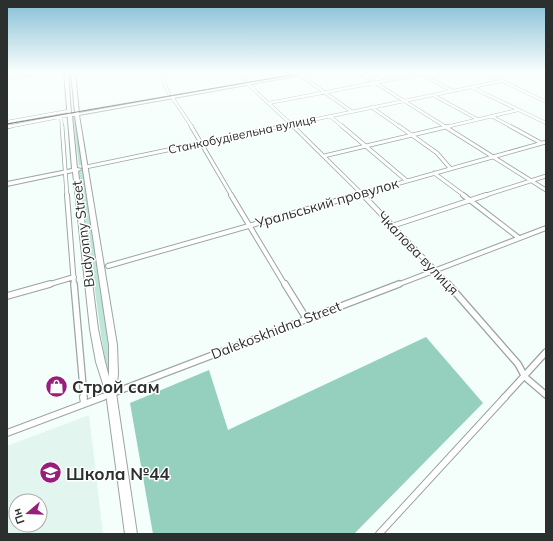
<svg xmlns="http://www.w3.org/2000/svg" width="553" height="541" font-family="Mulish,sans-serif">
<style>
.built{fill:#e2f5ef;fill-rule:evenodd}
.green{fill:#bee7da}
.forest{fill:#95d0bf}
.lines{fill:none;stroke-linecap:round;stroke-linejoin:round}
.street-far4-casing{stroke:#9ba5a2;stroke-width:3.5}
.street-far3-casing{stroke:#9ba5a2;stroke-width:4.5}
.street-far2-casing{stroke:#9ba5a2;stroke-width:6}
.street-far1-casing{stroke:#9ba5a2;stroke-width:8}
.street-casing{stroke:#9ba5a2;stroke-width:8}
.secondary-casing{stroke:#9ba5a2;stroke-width:2}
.street-far4{stroke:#fff;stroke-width:2.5}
.street-far3{stroke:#fff;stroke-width:3}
.street-far2{stroke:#fff;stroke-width:4}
.street-far1{stroke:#fff;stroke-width:5.5}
.street{stroke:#fff;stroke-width:6}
.secondary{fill:#fff;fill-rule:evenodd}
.tram{stroke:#404543;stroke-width:1}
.labels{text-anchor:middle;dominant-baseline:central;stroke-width:3;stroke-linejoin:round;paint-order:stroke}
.far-street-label{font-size:12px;fill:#2b2f2e;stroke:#fff}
.street-label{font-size:14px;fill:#2b2f2e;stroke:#fff}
.near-poi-label{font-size:17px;font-weight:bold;fill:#2b2f2e;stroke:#fff;text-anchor:start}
</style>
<rect width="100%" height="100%" fill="#f4fffb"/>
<!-- built -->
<path class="built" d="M89,415l14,119h-96v-88zM16,501h24v24h-24z"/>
<!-- green -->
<path class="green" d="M247,82l4,1 -172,29 3,-2z
M75,116l8,48 -4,2 -6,-49z
M81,171h3l23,162 4,43h-3l-7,-41 -22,-163z"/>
<!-- forest -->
<path class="forest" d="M426,337l57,66 -129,131h-201l-23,-131 79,-33 19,60z"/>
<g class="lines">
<defs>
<path id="street-far4" d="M159,72l10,22
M238,72l8,9
M358,72l88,55
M484,72l62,30
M422,74l30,17
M300,75l51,36
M7,78l39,-6
M248,84l46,43
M471,87l75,36
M433,95l44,24
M172,97l20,30
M269,103l162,-31
M371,107l29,20
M330,116l13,11
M491,116l21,11
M61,117l1,10
M7,122l61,-11
M7,127l62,-12
M278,127l223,-46
M446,127l72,-17"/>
<path id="street-far3" d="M62,126l5,70
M191,126l41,70
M293,126l71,70
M342,126l65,55
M399,126l38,27 13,15
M444,126l102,64
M510,126l31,17
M7,127l4,-1
M324,156l126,-30
M86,167l197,-41
M434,173l31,23
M354,196l192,-54
M483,196l63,-20"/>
<path id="street-far2" d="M67,195l7,90
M231,195l54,90
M363,195l86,90
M463,195l56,43
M392,226l94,-31
M108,266l249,-71
M47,285l27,-8
M397,285l149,-57"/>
<path id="street-far1" d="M74,284l10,114
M285,284l21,34
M448,284l70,80 7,13 21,18
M7,296l43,-12
M100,398l299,-114
M504,398l42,-46"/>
<path id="street" d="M83,397l1,6
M7,433l96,-36
M379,534l126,-137"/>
<path id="secondary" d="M64,72h4l3,42 4,-1 -4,-41h4l4,41 229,-41h10l-239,43 38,230 1,29 -2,19 21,141h-12l-19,-141 -10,-31 -6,-33 -17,-157 -66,14v-4l65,-13zM72,116h3l34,229v32l-4,-15 -7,-33 -20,-158 4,-2 -5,-1z"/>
</defs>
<!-- street-far4 casing -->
<use href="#street-far4" class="street-far4-casing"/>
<!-- street-far3 casing -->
<use href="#street-far3" class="street-far3-casing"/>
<!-- street-far2 casing -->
<use href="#street-far2" class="street-far2-casing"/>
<!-- street-far1 casing -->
<use href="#street-far1" class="street-far1-casing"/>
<!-- street casing -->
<use href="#street" class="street-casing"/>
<!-- secondary casing -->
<use href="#secondary" class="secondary-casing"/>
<!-- street-far4 -->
<use href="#street-far4" class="street-far4"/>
<!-- street-far3 -->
<use href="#street-far3" class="street-far3"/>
<!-- street-far2 -->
<use href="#street-far2" class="street-far2"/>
<!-- street-far1 -->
<use href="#street-far1" class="street-far1"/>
<!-- street -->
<use href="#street" class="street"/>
<!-- secondary -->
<use href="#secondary" class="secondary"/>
<!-- tram -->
<path class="tram" d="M7,124l302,-52"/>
</g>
<!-- sky -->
<linearGradient id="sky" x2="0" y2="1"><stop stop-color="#85bed6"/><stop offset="0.49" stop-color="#fafffd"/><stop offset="1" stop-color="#fafffd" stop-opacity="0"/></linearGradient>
<rect width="553" height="148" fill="url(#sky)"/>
<!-- icons -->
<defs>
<symbol id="shop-disc" viewBox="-11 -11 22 22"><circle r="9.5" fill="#961f7b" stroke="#fff"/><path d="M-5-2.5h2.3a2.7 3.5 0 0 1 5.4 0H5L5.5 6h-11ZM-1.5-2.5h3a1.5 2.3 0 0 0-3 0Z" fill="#fff"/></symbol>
<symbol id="school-disc" viewBox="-11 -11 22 22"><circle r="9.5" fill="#961f7b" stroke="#fff"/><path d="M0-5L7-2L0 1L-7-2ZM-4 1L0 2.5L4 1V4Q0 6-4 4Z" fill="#fff"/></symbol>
</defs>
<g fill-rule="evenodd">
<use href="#shop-disc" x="44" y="374" width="25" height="25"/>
<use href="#school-disc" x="38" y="460" width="25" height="25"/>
</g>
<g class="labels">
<!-- far-street labels -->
<g class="far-street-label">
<text transform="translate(242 134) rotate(-12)">Станкобудівельна вулиця</text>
</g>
<!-- street labels -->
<g class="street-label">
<text transform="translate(327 203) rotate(-16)">Уральський провулок</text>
<text transform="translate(83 234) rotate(-97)">Budyonny Street</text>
<text transform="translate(418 253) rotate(46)">Чкалова вулиця</text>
<text transform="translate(276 330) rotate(-21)">Dalekoskhidna Street</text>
</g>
<!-- near-poi labels -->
<g class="near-poi-label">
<text x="72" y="386">Строй сам</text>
<text x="66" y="473">Школа №44</text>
</g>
</g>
<!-- border -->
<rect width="553" height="541" fill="none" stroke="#2b2f2e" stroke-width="16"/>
<!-- north arrow -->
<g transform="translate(28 513) rotate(251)"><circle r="19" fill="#ffffff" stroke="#aaacab"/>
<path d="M0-3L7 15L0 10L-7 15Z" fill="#961f7b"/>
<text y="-6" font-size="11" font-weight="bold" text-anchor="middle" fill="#2b2f2e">Пн</text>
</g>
</svg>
